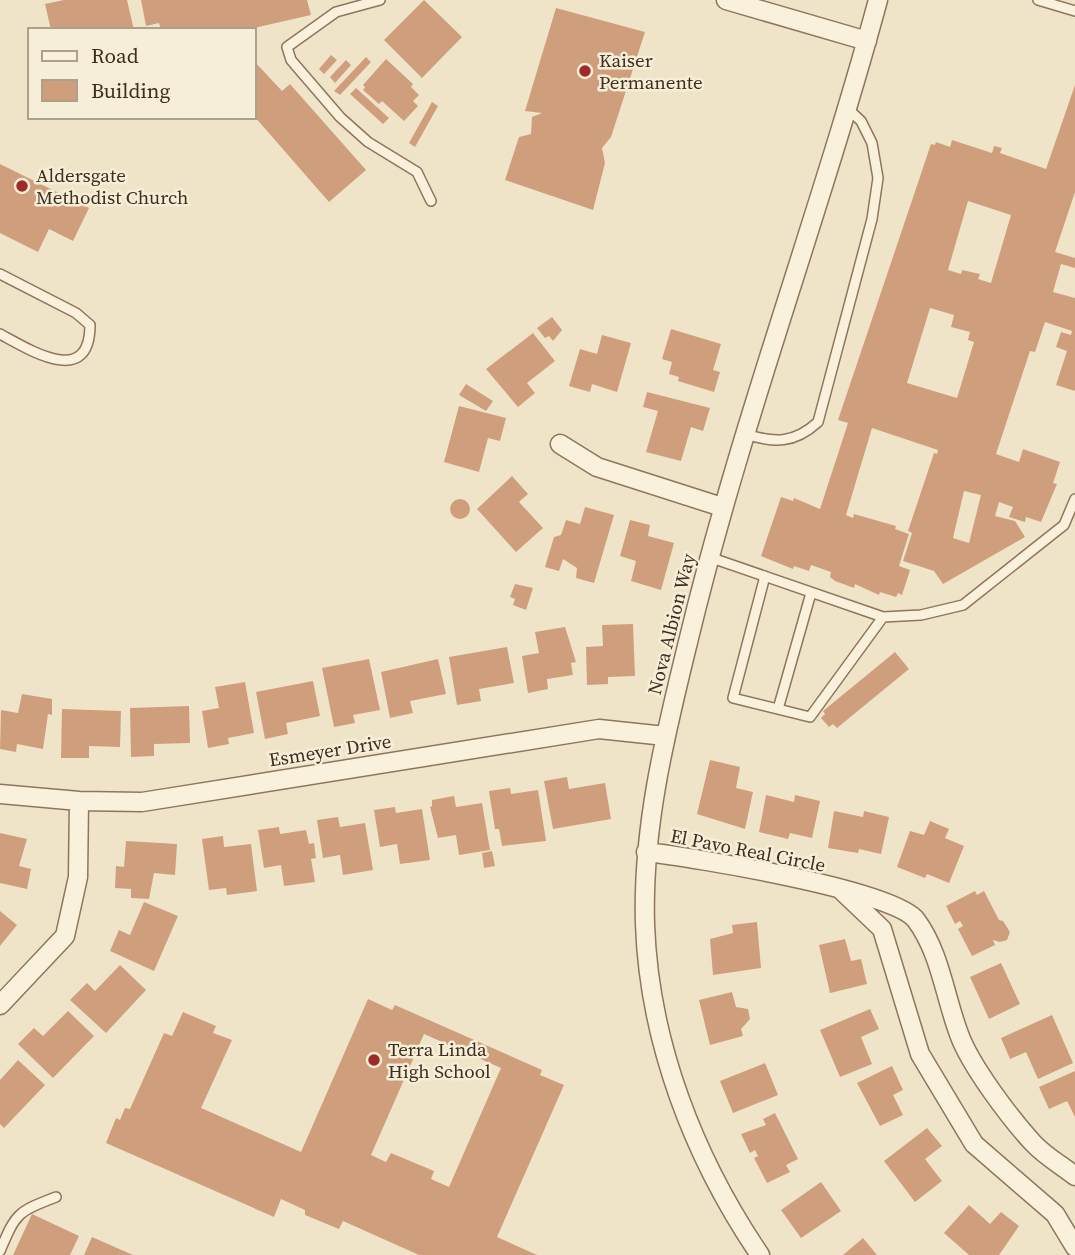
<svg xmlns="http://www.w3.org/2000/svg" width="1075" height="1255" font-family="'Source Serif 4',serif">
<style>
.building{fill:#cf9f7d;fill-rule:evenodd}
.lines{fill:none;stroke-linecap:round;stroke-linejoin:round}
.lane-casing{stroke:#8d765c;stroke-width:12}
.street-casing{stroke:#8d765c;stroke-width:21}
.lane{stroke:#faf1dc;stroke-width:9}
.street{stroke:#faf1dc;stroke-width:18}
.poi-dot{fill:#9e2a2b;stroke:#f7eed8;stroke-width:2.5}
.labels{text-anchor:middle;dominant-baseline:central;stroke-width:5;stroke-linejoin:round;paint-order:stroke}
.poi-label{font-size:19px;fill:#3d2e20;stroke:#f7eed8;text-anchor:start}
.street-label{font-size:19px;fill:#3d2e20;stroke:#f7eed8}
</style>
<rect width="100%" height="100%" fill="#f0e4c8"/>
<!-- building -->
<path class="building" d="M64,0h63l7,30h-83l-6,-26z
M141,0h166l4,15 -66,15h-84l-2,-7 -13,3z
M424,0l38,37 -40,41 -38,-38z
M556,8l89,24 -34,105 -9,11 3,15 -12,47 -88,-30 14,-43 12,-3 1,-17 10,-4 -17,-2z
M331,55l6,5 -13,14 -5,-5z
M366,57l5,5 -31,33 -6,-4z
M386,59l27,25 -2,3 8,8 -6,6 5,5 -14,15 -22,-20 -3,3 -16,-14 2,-3 -2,-2z
M346,60l5,5 -16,18 -5,-6z
M254,61l28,30 8,-7 76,86 -37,32 -75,-86z
M1075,85v107l-20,60 20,6v10l-14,-4 -8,28 22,6v93l-19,-6 11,-34 -11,-4 5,-15 10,3 1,-4 -27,-9 -10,30 -5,-1 -34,103 23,8 4,-13 37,13 -7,21 4,1 -16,38 -15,-5 -1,5 -16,-5 4,-10 -14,-5 -4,14 20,5 10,16 -82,47 -9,-13 -31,-10 9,-28 -4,-2 26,-78 3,1 1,-4 -66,-22 -26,87 7,3 1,-4 42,12 -1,3 14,5 -10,32 11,4 -8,25 -4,-2 -2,4 -16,-5 -1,3 -24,-11 -1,4 -19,-7 -5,-4 1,-5 -20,-7 -2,6 -15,-5 -1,3 -32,-13 20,-59 12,4 1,-3 26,11 28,-86 -10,-3 93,-276 4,1 1,-3 14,5 2,-7 40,13 2,-7 8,2 -2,5 46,16zM968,201l43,14 -20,68 -13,-4 2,-5 -18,-4 -1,4 -13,-4zM930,308l24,7 -3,12 19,5 -2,8 6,2 -17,56 -50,-15zM964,491l17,4 -12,48 -16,-5z
M356,88l33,30 -6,6 -33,-30z
M432,102l6,4 -23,41 -6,-4z
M0,164l89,44 -16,33 -24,-12 -11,23 -38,-19z
M552,317l10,13 -9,11 -4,-5 -4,2 -8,-10z
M671,329l50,15 -8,26 7,2 -6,20 -36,-11 1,-4 -10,-3 3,-12 -10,-3z
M533,333l22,28 -28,22 8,10 -17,14 -32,-38z
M602,335l29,8 -14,49 -25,-8 -2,8 -21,-6 11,-37 17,5z
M466,384l27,17 -7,10 -27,-16z
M647,392l63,16 -7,23 -12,-4 -10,34 -35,-9 12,-41 -15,-4z
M459,406l47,12 -6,23 -12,-3 -9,34 -35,-10z
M512,476l16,18 -9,8 24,26 -27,24 -39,-43z
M450 509a10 10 0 1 1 20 0a10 10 0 1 1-20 0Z
M585,507l29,8 -20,68 -18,-5 1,-10 -14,-9 -4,12 -14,-4 9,-30 7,-2 5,-15 14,4z
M630,520l20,5 -2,11 26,7 -13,47 -30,-9 5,-20 -16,-5z
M515,584l18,4 -7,22 -13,-5 2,-6 -5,-2z
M633,624l2,52 -27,1v7l-21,1 -1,-38 17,-1 -1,-21z
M565,627l11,35 -5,1 2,12 -26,4 1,10 -20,4 -6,-37 17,-3 -4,-21z
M507,647l7,36 -35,6 2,12 -24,4 -8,-48z
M895,652l14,17 -72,59 -4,-4 -4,3 -8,-9 4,-4 -2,-3z
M369,659l11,51 -27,5 2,8 -21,4 -12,-59z
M438,659l8,35 -36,7 3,12 -23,5 -9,-46z
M313,681l7,35 -34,7 2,11 -23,5 -9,-47z
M245,682l9,51 -26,5 1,6 -21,4 -6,-37 17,-3 -4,-21z
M22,694l30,5v16l-4,-1 -5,35 -26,-5 -1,8 -16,-3 1,-39 17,3z
M189,706l1,37 -36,1v12l-23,1 -1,-49z
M62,709l59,2 -1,36 -31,-1v12h-28z
M710,760l30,7 -4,21 17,4 -8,37 -48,-15z
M567,777l2,12 36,-6 6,36 -58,10 -9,-48z
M510,788l1,6 27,-4 8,51 -44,5 -3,-17h-4l-6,-38z
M766,795l28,7 1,-7 25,6 -8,37 -22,-5 -2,6 -29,-7z
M454,796l2,11 26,-4 8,47 -31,5 -3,-20 -18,3 -8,-31 2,-1v-6z
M395,807l1,6 26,-4 8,51 -30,4 -3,-20 -17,3 -6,-37z
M834,811l29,6 1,-6 25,6 -8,37 -22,-5 -1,4 -30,-5z
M338,817l2,10 25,-4 8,47 -30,5 -3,-20 -17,3 -6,-38z
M930,821l19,8 -4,9 19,8 -15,37 -22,-9 -2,4 -28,-11 13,-36 14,4z
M279,827l1,7 26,-4 3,14 5,-1 2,15 -5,1 4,23 -31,4 -3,-21 -17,3 -6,-38z
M0,833l27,6 -8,27 12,3 -4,20 -27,-6z
M223,836l1,11 27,-3 6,47 -30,4 -1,-7 -17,2 -7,-51z
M126,841l51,3 -2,31 -21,-2 -5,26 -18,-1v-9l-16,-1 1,-22 8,1z
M492,851l3,15 -11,2 -2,-15z
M975,891l2,4 7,-4 15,29 4,1 7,11 -3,8 -7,2 -7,-2 2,5 -23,11 -14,-27 5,-3 -3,-5 -5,3 -9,-18z
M144,902l34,14 -24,55 -44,-20 9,-21 11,5z
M0,911l17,14 -17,21z
M757,922l4,46 -48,7 -3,-36 23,-6 -1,-8z
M845,939l6,22 10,-2 6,25 -37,9 -11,-48z
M1001,963l19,41 -31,15 -19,-42z
M120,965l26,25 -40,43 -36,-33 17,-17 8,8z
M732,992l4,15 12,2 2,10 -9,10 2,7 -33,9 -11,-45z
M368,999l24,11 3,-5 147,65 -2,5 24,10 -67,152 40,18h-118l-76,-34 -4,8 -34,-14v-5l-24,-11 -7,18 -168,-74 10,-25 4,2 5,-12 5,1 34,-76 8,3 11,-24 33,14 -3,7 19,7 -31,68 100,44zM424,1034l77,34 -52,119 -18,-8 3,-8 -43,-18 -5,9 -15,-7z
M870,1009l9,20 -18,8 11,27 -32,13 -20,-47z
M68,1011l26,25 -41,42 -35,-34 16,-16 9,8z
M1052,1015l21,48 -35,16 -12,-27 -16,7 -9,-21z
M18,1060l27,25 -41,43 -4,-4v-44z
M765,1063l13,32 -45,18 -13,-32z
M892,1066l11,24 -10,5 10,20 -23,11 -23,-43z
M1075,1071v46l-8,-16 -18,8 -10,-22z
M775,1113l23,46 -12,6 4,7 -23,11 -13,-25 4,-2 -3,-6 -5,3 -9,-19 25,-9 -3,-6z
M927,1128l15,18 -17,13 17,22 -27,21 -31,-41z
M821,1182l20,29 -40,27 -20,-28z
M969,1205l21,19 11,-12 18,14 -20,29h-30l-25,-22z
M32,1214l47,22 -9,19h-57z
M92,1237l41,18h-49z
M863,1238l14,17h-34z"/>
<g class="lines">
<defs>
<path id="lane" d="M380,0l-44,12 -49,35 4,13 49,57 28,25 49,30 14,29
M1038,0l37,11
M0,274l76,39 14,12c0,64 -62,24 -90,9
M745,434c29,9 49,10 73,-12l54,-203 6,-41 -6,-35 -11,-22 -14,-13
M709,557l174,60 38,-2 42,-10 101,-80 11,-26
M765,576l-32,122 77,19 73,-100
M778,709l33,-116
M0,1251c16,-38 17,-39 56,-54"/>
<path id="street" d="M726,0l141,41
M560,444l37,23 125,40
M0,794l79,7 63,1 457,-73 66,7
M646,852c45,5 248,38 270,68 24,32 29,77 43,114 11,31 51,84 74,109 12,13 28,22 42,33
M841,890l41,39 38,125 54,90 81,70 20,33
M0,1005l65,-69 13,-59 1,-76
M760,1255c-66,-97 -111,-213 -115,-331 -3,-98 21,-192 44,-286 52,-216 131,-424 189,-638"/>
</defs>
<!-- lane casing -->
<use href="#lane" class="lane-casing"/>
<!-- street casing -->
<use href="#street" class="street-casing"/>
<!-- lane -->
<use href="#lane" class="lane"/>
<!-- street -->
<use href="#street" class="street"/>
</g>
<!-- markers -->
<g class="poi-dot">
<circle cx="585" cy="71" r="7"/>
<circle cx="22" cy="186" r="7"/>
<circle cx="374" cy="1060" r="7"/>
</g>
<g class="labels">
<!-- poi labels -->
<g class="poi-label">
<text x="599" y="60">Kaiser<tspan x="599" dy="22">Permanente</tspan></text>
<text x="36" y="175">Aldersgate<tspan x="36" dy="22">Methodist Church</tspan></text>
<text x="388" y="1049">Terra Linda<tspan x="388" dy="22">High School</tspan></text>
</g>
<!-- street labels -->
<g class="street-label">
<text transform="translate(671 624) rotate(-76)">Nova Albion Way</text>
<text transform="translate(330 750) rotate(-9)">Esmeyer Drive</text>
<text transform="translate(748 850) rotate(11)">El Pavo Real Circle</text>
</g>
</g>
<!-- legend -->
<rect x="28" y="28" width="228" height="91" fill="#f7eed8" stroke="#ada18e" stroke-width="2"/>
<rect x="42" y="51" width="35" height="10" fill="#faf1dc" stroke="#ada18e" stroke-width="2"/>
<text x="91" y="63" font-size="21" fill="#3d2e20">Road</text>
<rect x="42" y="80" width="35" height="21" fill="#cf9f7d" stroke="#ada18e" stroke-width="2"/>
<text x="91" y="98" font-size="21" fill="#3d2e20">Building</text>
</svg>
